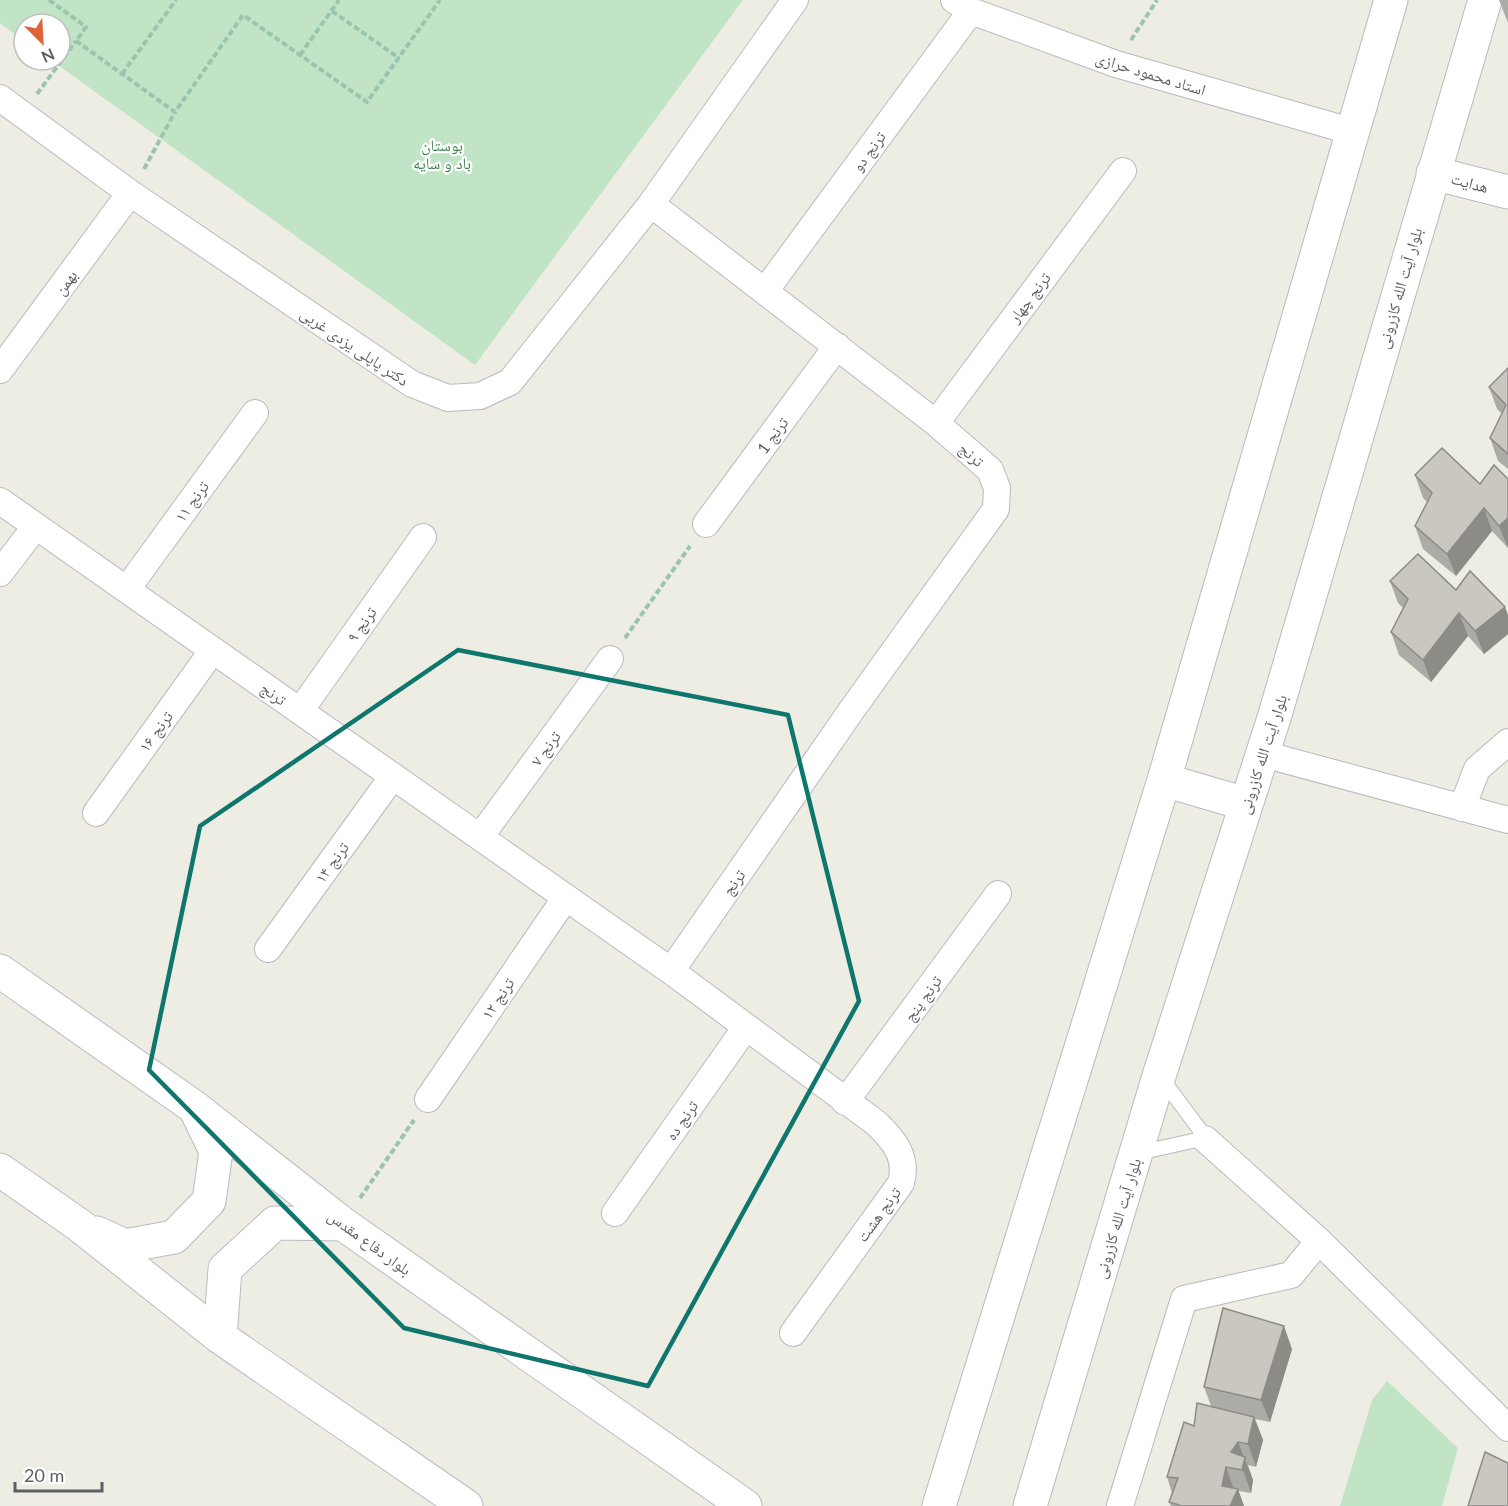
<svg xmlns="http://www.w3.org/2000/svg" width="1508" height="1506" font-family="Lato,'Noto Naskh Arabic',sans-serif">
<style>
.park{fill:#c1e4c7}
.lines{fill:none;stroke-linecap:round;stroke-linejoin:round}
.service-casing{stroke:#b9babf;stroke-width:16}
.minor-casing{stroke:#b9babf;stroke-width:28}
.tertiary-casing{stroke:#b9babf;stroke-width:35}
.secondary-casing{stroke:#b9bbc1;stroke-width:35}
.path{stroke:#9bc4ae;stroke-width:4;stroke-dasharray:6 3;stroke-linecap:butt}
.service{stroke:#fff;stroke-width:14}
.minor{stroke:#fff;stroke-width:26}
.tertiary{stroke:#fff;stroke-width:33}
.secondary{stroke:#fff;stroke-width:33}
.wall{fill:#adaba5}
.shaded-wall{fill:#8d8b86}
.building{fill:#c9c7c0;stroke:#8d8b86;stroke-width:1.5}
.marked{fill:none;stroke:#0f766e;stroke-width:4.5;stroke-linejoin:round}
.labels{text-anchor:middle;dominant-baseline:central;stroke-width:4.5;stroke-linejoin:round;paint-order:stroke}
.street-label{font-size:16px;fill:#5c5e63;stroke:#fff}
.park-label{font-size:16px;fill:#3a844b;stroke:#fff}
</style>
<rect width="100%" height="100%" fill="#edede4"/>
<!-- park -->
<path class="park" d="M0,0h743l-268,365 -424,-305h9v-36h-36v17l-24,-18z
M1387,1381l71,67 -16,58h-102l32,-106z"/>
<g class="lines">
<defs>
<path id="service" d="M1138,1153l68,-15 -44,-59"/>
<path id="minor" d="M954,0l17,11 145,53 238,68
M0,98l130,95 282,191 36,14 32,-2 30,-14 141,-178 144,-204
M765,291l206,-280
M0,370l130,-177
M936,423l187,-252
M0,501l671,470 180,-260 145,-202 1,-21 -7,-18 -54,-47 -285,-219
M706,524l131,-178
M0,573l36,-47
M127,589l128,-176
M300,711l123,-174
M1263,754l245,66
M1462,808l15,-39 31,-27
M96,813l117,-163
M480,837l130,-178
M268,949l125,-173
M671,971l205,152c18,17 32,34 25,60l-108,150
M428,1099l138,-202
M845,1102l153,-208
M1205,1139l114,102 189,187
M615,1213l131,-186
M1120,1506l64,-207 107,-24 28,-34"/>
<path id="tertiary" d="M1433,173l75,19
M1164,780l82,24
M939,1506l225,-726 227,-780
M1030,1506l129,-430 115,-358 211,-718"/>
<path id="secondary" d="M0,971l194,136 149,117 402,282
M0,1170l79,55 141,112 246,169
M97,1233l28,13 49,-9 35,-36 7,-50 -19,-39
M220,1337l5,-68 50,-46 68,1"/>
</defs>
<!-- service casing -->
<use href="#service" class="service-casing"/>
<!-- minor casing -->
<use href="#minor" class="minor-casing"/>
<!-- tertiary casing -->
<use href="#tertiary" class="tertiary-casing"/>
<!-- secondary casing -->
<use href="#secondary" class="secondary-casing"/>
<!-- path -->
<path class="path" d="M49,0l37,27 -10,14 99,71 68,-97 124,87 73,-102
M332,11l67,47
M1131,40l26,-40
M300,55l39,-55
M122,74l54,-74
M37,94l39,-53
M144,169l31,-57
M625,638l65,-92
M360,1198l54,-78"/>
<!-- service -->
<use href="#service" class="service"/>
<!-- minor -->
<use href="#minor" class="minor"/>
<!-- tertiary -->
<use href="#tertiary" class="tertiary"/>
<!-- secondary -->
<use href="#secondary" class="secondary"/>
</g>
<!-- wall -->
<path class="wall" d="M1499,0h9v23z
M1508,368v101l-10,-8 -8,-23 12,-24 -5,-5 -8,-22z
M1494,465l14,83 -16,-17 -36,45 -33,-27 -8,-23 12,-24 -4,-4 -8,-23 65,9z
M1390,581l66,9 52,25v19l-24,20 -16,-18 -37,46 -32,-27 -8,-23 12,-24 -5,-5z
M1292,1349l-22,73 -15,-3 8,21 -7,27 -8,-2 5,15 -2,13 -13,-2 6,15h-73l-2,-4 3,-9 -5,-16 27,-51 17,-20 -7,-19z"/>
<!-- shaded-wall -->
<path class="shaded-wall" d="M1484,508l8,23 -36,45 -9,-22z
M1508,518v30l-9,-22z
M1505,607l3,8v19l-24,20 -9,-23z
M1459,613l9,23 -37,46 -8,-22z
M1284,1326l8,23 -22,73 -9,-22z
M1254,1417l9,23 -7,27 -8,-23z
M1238,1442l15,38 -2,13 -8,-23 -12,-18z
M1226,1467l8,23 4,-1 6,17h-15l-7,-20z"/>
<!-- building -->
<path class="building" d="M1508,368v86l-18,-16 16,-33 -17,-18z
M1442,448l38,36 14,-19 14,14v39l-9,8 -15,-18 -37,46 -32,-28 17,-33 -17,-18z
M1418,554l38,36 14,-19 35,36 -30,24 -16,-18 -36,47 -32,-28 17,-33 -18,-18z
M1223,1308l61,18 -23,74 -57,-13z
M1197,1403l57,14 -6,27 -10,-2 -7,10 14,5 -3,13 -16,-3 -4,19 16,3 -8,17h-48l-13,-4 9,-24 -11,-1 17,-55 10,4z
M1485,1452l23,11v43h-40z"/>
<!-- marked area -->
<path class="marked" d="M458,650l330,65 71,286 -211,385 -244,-58 -255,-258 51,-244z"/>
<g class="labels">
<!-- street labels -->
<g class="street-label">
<text transform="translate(1151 73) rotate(17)">استاد محمود حرازی</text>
<text transform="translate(868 151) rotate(-54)">ترنج دو</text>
<text transform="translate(1470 182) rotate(15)">هدایت</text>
<text transform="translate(65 282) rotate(-54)">بهمن</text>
<text transform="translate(1399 288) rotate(-74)">بلوار آیت الله کازرونی</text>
<text transform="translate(1029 297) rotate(-53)">ترنج چهار</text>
<text transform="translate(355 346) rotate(34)">دکتر پاپلی یزدی غربی</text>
<text transform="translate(772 435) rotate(-54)">ترنج 1</text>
<text transform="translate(972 454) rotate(41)">ترنج</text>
<text transform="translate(191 501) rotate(-54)">ترنج ۱۱</text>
<text transform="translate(361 624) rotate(-55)">ترنج ۹</text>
<text transform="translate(274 693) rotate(35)">ترنج</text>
<text transform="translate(155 731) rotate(-54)">ترنج ۱۶</text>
<text transform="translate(545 748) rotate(-54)">ترنج ۷</text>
<text transform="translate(1262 754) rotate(-72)">بلوار آیت الله کازرونی</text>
<text transform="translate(331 862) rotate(-54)">ترنج ۱۴</text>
<text transform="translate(733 882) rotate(-55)">ترنج</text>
<text transform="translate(497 998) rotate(-56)">ترنج ۱۲</text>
<text transform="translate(922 998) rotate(-54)">ترنج پنج</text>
<text transform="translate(681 1120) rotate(-55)">ترنج ده</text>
<text transform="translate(878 1214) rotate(-54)">ترنج هشت</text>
<text transform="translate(1117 1218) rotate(-73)">بلوار آیت الله کازرونی</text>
<text transform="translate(370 1242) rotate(36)">بلوار دفاع مقدس</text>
</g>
<!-- park labels -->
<g class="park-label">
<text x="442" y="144">بوستان<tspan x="442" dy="18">باد و سایه</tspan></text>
</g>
</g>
<!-- north arrow -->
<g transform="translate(42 42) rotate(156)"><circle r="28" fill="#ffffff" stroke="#bebfc1" stroke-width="1.5"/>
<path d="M0-4.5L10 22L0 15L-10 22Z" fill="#df6238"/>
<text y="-9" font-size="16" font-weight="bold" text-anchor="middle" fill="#5c5e63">N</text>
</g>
<!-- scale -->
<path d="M15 1482v9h87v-9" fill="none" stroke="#5c5e63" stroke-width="3"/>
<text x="24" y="1482" font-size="18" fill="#5c5e63" stroke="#ffffff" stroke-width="4.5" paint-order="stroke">20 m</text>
</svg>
